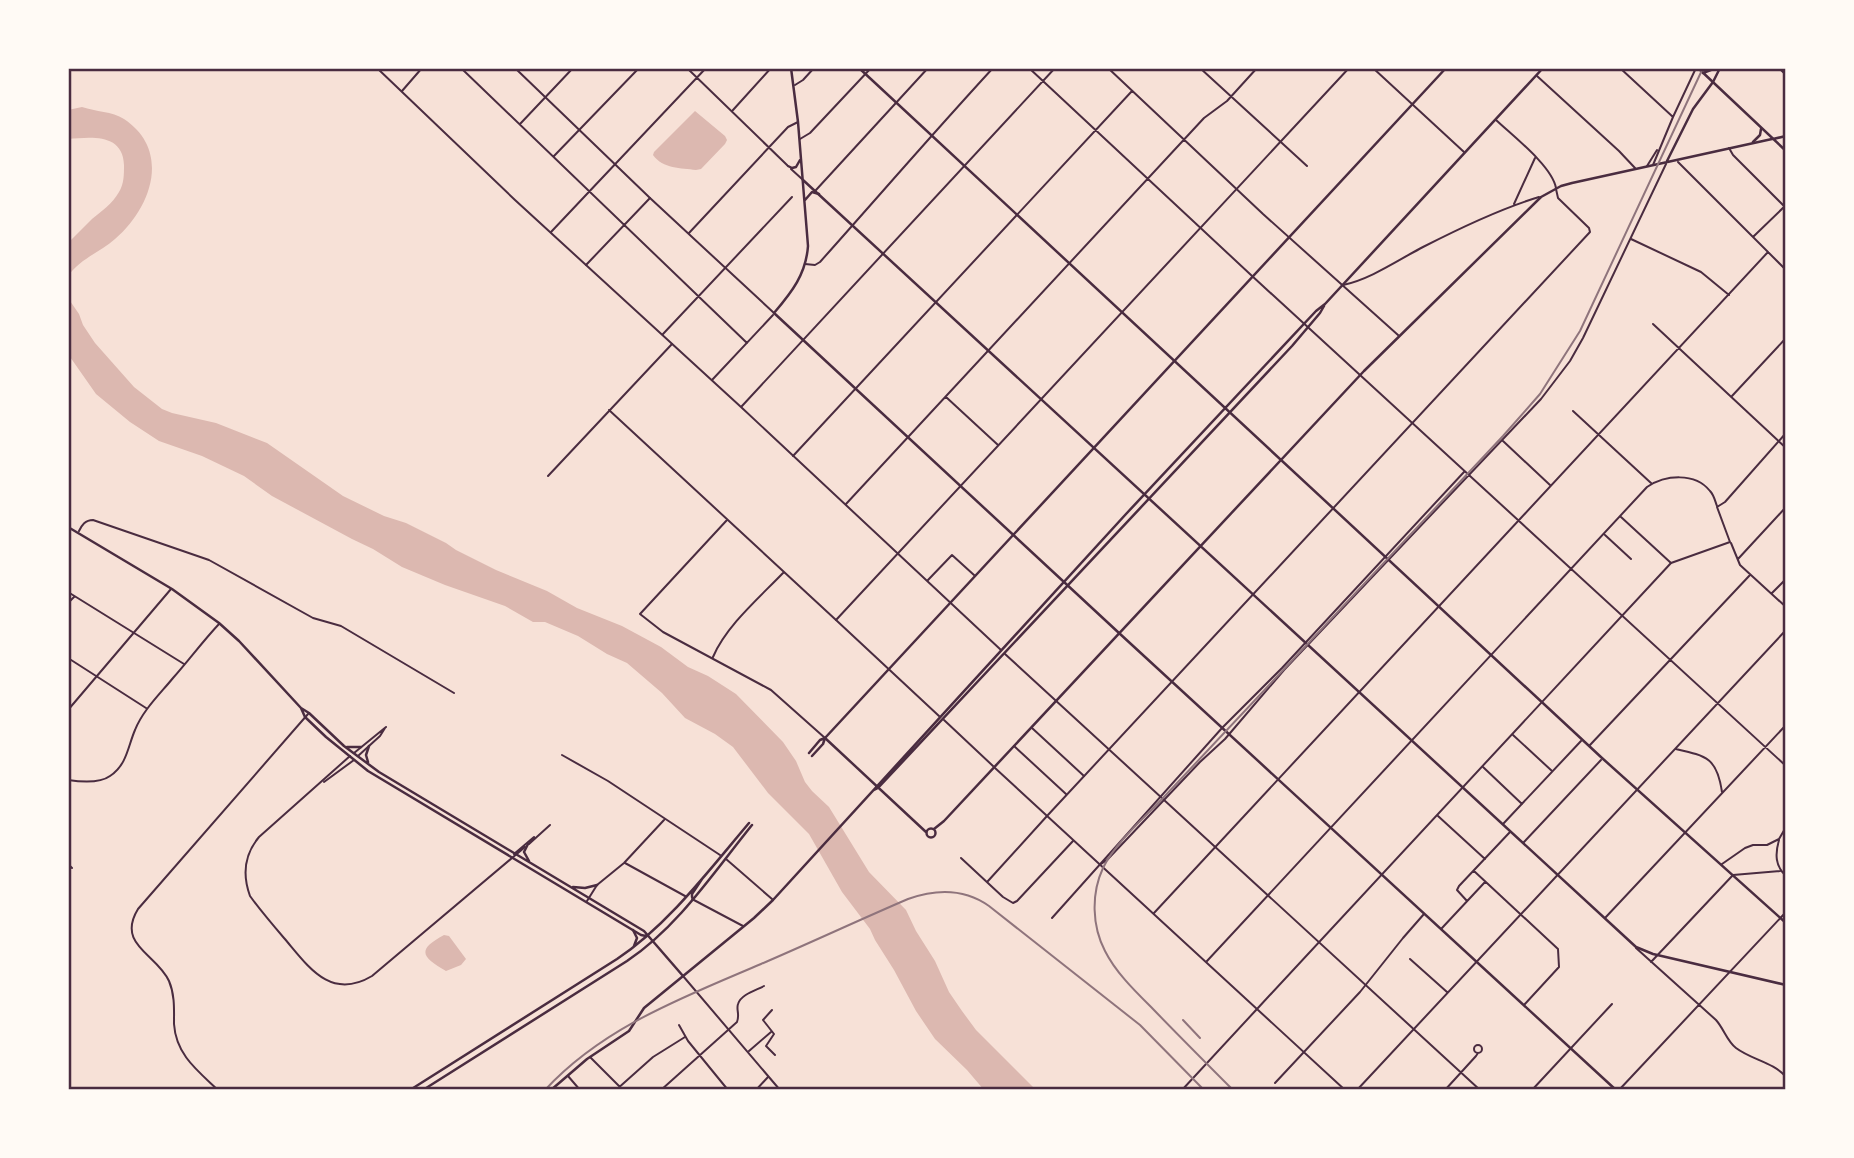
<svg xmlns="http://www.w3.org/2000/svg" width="1854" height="1158" font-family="'Nunito Sans',sans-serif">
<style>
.water{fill:#dcb8b0}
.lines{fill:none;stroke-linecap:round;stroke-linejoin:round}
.minor{stroke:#4a2c40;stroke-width:2}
.tertiary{stroke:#4a2c40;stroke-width:2}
.secondary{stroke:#4a2c40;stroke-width:2.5}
.primary{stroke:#4a2c40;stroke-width:2.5}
.rail{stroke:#8f747c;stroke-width:2}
.neatline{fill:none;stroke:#4a2c40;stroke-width:2.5}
</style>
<rect width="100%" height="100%" fill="#f7e1d7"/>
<!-- water -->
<path class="water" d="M82,107c14,5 30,4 42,12 48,32 27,89 -9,120 -15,13 -35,20 -47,37v-33c8,-8 16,-16 24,-24 10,-8 20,-15 27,-27 5,-8 5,-17 5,-27 -1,-32 -33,-28 -56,-26v-29z
M695,111l30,25 2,4 -2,4 -24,25 -5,1c-15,-2 -33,-1 -43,-15l1,-3z
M68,298l11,16 4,11 12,18 39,44 28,22 10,4 44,10 51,20 76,53 41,20 22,7 40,20 10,7 40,20 51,21 30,17 45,18 39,21 27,20 20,9 28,18 47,48 13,19 9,21 7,9 17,16 40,65 37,38 10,21 19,30 14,31 13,19 14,19 60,60h-52l-17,-20 -32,-31 -19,-28 -22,-41 -19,-30 -5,-11 -28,-37 -33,-58 -41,-41 -35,-46 -18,-13 -30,-16 -23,-25 -35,-30 -20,-9 -29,-18 -33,-14h-12l-28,-16 -60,-21 -43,-18 -29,-18 -21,-10 -80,-43 -28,-20 -42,-20 -43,-15 -29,-19 -34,-28 -28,-40z
M444,935l5,1 17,23 -5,6 -15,6c-24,-14 -30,-21 -2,-36z"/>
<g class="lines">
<!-- minor -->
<path class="minor" d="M461,68l286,275
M687,68l100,97
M1029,68l222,207 535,491
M1108,68l155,146 135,121
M1200,68l107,98
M1373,68l91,84
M1620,68l53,49
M1779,68l7,7
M1537,76l82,75 16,17
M795,85l8,-5 11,-12
M402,91l20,-23
M733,110l38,-42
M1786,118v11
M1496,120c17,16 56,46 60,68
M520,124l53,-56
M800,139l10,-6 61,-65
M1729,148l4,7 53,53
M554,156l85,-88
M1678,162l108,108
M1653,165l20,-48 23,-49
M1647,166l10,-16
M791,169l11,10
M816,190l112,-122
M1514,204l21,-46
M551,232l155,-164
M689,233l99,-106 10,-5
M1754,236l32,-31
M1631,239l70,33 28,23
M586,265l64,-67
M1343,285c28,-6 55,-25 80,-38 37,-19 76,-38 116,-50
M1653,324l133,124
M663,334l129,-137
M712,380l61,-65
M1732,396l54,-58
M946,397l52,48
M742,406l313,-338
M609,410l227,210
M1573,411l78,72
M1503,441l47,44
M793,456l339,-365
M548,476l124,-132
M846,504l358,-386 23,-17 30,-33
M1621,517l50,46
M727,520l-87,94 23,18 108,58 54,48
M79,531c3,-6 6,-11 14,-11l116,40 104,58 28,8 113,67
M1605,535l26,24
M1731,543l9,22 46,42
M1738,559l48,-52
M928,580l24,-25 22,20
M68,592l116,72
M1772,593l14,-14
M68,603l6,-6
M713,657c13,-31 47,-60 70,-84
M68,658l78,50
M1032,728l52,48
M1513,735l39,36
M1590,745l160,-170
M1014,746l52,48
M1676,749c31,7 41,9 46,43
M354,753l32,-26
M562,755l46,26 112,74
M350,756l-91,81c-15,18 -17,37 -9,59 10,14 22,28 34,42 24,28 46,63 88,38l153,-129
M358,756l22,-20 5,-8
M1483,767l39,37
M68,780c13,2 31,4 42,-4 17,-11 18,-30 25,-46 8,-20 25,-36 38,-52 16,-18 30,-37 46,-54
M324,782l30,-22
M1438,816l47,43
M1503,824l78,-83
M1779,840c-4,14 -4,26 7,36
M1524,842l77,-82
M529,844l21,-19
M514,854l20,-17
M961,858l42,39 10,6 4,-2 56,-60
M726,859l46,40
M625,863l60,33
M68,864l4,4
M1101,864l6,-4 93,-98 25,-23 59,-69 257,-271 29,-38 13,-23 83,-174
M1722,864l23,-16 8,-3h14l12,-6 7,-12
M1474,871l84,78 1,18 -35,38
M988,881l59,-65
M692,899l51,27
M587,901l10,-16 27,-22 40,-43
M1467,901l-10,-11 2,-4 51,-54
M1154,913l614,-661
M1052,918l170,-190 60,-60 182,-196
M1605,918l181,-193
M1442,928l43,-46
M1636,948l80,72c8,9 11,21 20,28 16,12 37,14 50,29
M1410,959l37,33
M1207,961l440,-474c18,-12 48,-15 63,4 4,4 5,10 7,15
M1651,962l82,-87 47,-4
M772,1010l-9,10 11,14 -8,12 9,9
M679,1025l9,16 40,49
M749,1051l22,-19
M590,1057l33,33
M568,1076l12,14
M1275,1083l85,-91 43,-54 21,-24
M218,1090c-20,-19 -42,-35 -44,-66 0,-14 1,-29 -5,-43 -12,-27 -53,-36 -31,-72l170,-195
M616,1090l37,-33 32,-20
M661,1090l76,-68c3,-8 -1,-12 1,-18 3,-10 19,-14 26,-18
M756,1090l12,-13
M1182,1090l75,-81
M1357,1090l429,-460
M1532,1090l80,-86
M1619,1090l167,-178"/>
<!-- tertiary -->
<path class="tertiary" d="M377,68l138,132 226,207 260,243
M515,68l135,130 124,115
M805,264l10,1 5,-3c58,-65 114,-130 173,-194
M1005,654l475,436
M68,710l103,-121
M939,716l-103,-96 513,-552
M944,720l49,46
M995,768l350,322
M1047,816l543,-584 -1,-4 -31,-30 -2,-9
M683,976l97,114
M1257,1009l414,-446 59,-21 -13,-35 8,-5 61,-69
M1474 1049a4 4 0 1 1 8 0a4 4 0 1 1-8 0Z
M1445,1090l31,-34 2,-3"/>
<!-- secondary -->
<path class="secondary" d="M859,68l743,690 184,165
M1667,161l26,-52 20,-27 7,-14
M803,180l833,767 17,7 133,31
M68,527l104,62 47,34 20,18 62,67 8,5 35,33 35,26 265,159 39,45
M301,708l4,9 21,20 42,34 273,164 5,1
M825,738l101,94
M347,747h14
M368,762l-2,-7 3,-9
M874,790l4,-2 414,-442 28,-33 4,-7
M926.5 833a4.5 4.5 0 1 1 9 0a4.5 4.5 0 1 1-9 0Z
M934,829l10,-8 420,-450 177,-174 20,-11 11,-3 200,-44
M528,844l-4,8 5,9
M573,887l12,1 12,-3
M551,1090l36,-31 42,-28 15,-23 110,-90 19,-18 353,-386 190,-203 9,-7 218,-236"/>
<!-- primary -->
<path class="primary" d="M791,68l7,54 10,124c-2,28 -16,46 -34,67l345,320 497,457
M1698,68l88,83
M1703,73l13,-5
M1773,139l13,-3
M1753,142l7,-7 1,-6
M788,166l4,2 4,-1 4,-7
M805,200l7,-8 7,2
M809,753l11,-13 5,-2 621,-670
M812,756l11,-12 2,-6
M692,897v-3l10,-15
M633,930l4,8 -3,8
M410,1090l207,-131c51,-34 93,-90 132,-136
M423,1090l204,-129c51,-34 87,-89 125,-136"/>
<!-- rail -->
<path class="rail" d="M1183,1020l17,18
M545,1090c58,-63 139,-93 216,-126 49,-21 98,-44 147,-65 28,-10 57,-10 81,7l151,119 64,65
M1233,1090c-27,-27 -54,-54 -80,-81 -17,-17 -37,-36 -48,-58 -13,-25 -14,-57 -2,-83 12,-25 41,-50 60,-70l340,-362 37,-42 40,-63 123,-263"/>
</g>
<!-- border -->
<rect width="1854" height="1158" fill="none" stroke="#fffaf5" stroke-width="140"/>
<rect x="70" y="70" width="1714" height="1018" class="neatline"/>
</svg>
